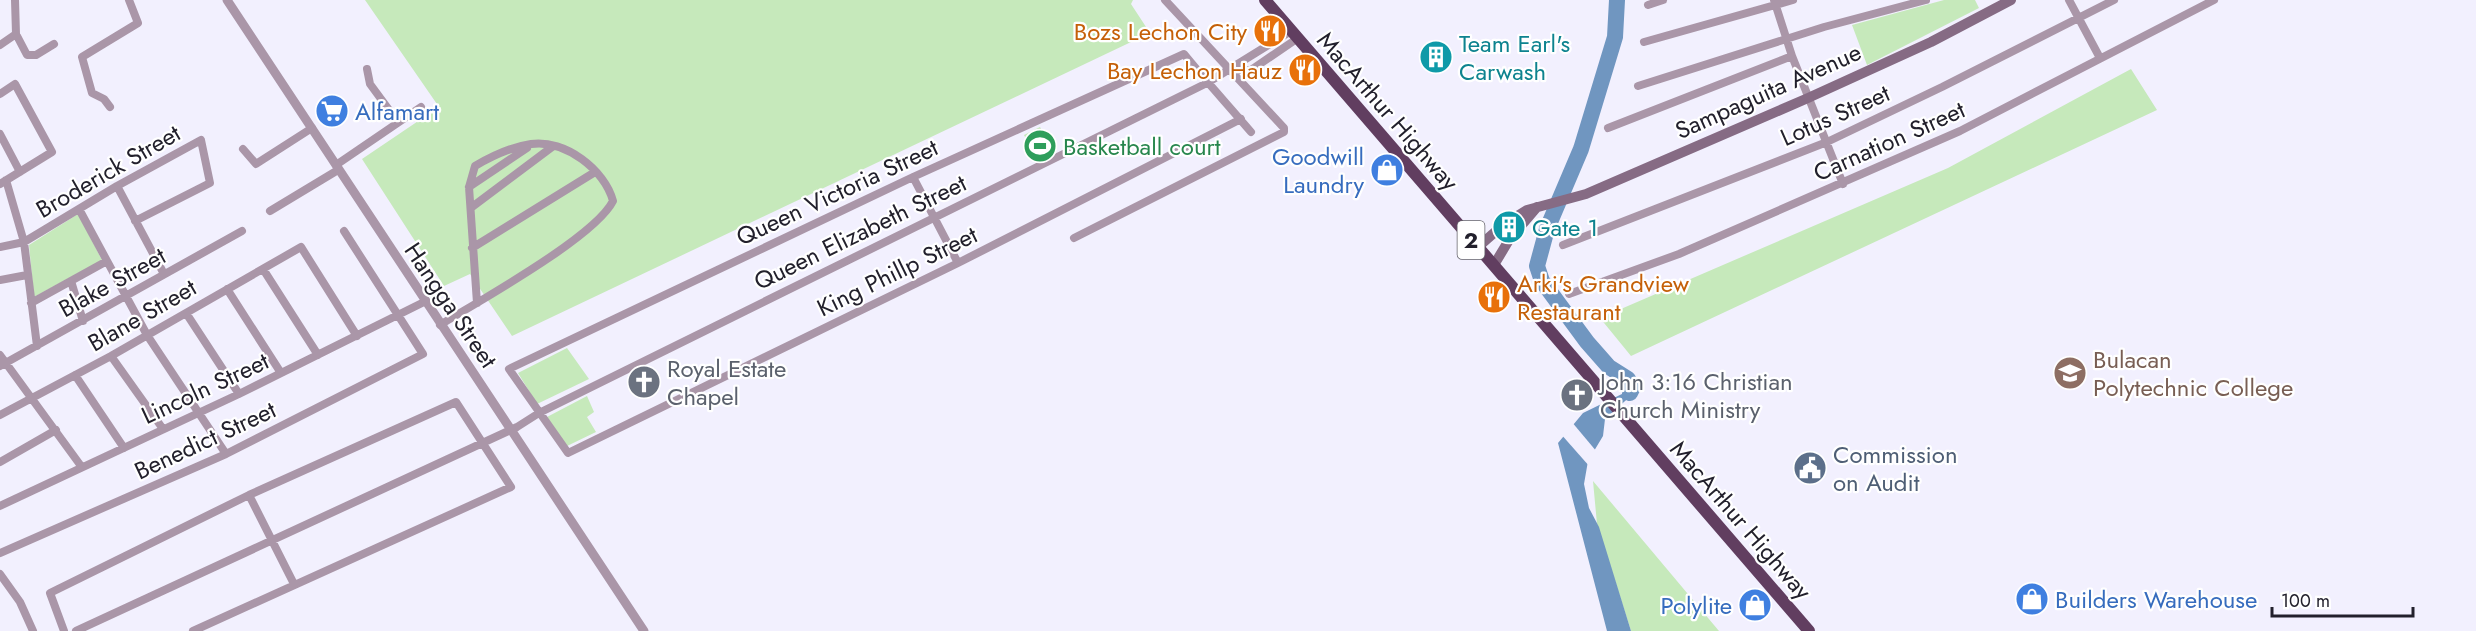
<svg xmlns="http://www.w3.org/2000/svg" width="2476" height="631" font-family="Jost,sans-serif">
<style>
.green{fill:#c6e9bb}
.water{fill:#7096c0}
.pier{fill:#f2f0fe}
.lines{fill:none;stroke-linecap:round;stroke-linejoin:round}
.river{stroke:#7096c0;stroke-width:16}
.minor{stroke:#aa96a8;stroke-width:8}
.tertiary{stroke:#aa96a8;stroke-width:9}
.secondary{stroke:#866b84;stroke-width:10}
.trunk{stroke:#613e60;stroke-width:12}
.labels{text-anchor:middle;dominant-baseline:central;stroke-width:4.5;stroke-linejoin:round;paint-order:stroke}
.shield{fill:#fff;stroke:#64636b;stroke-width:1.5}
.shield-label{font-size:22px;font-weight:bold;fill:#22202c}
.food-label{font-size:24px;fill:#c56008;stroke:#fff;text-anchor:end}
.culture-label{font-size:24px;fill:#0d838f;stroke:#fff;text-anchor:start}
.street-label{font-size:24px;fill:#22202c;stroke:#fff}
.shop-label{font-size:24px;fill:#366cbe;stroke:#fff;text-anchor:start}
.leisure-label{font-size:24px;fill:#27864d;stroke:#fff;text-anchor:start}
.education-label{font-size:24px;fill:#785e54;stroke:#fff;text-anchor:start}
.worship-label{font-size:24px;fill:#5b616d;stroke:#fff;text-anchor:start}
.service-label{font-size:24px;fill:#4e5e75;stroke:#fff;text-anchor:start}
</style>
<rect width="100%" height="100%" fill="#f2f0fe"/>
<!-- green -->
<path class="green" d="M365,0h768l-2,4 19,29 -638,303 -42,-62 -26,12 -82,-127 77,-52z
M1944,0h31l4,8 -112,57 -15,-40z
M2131,69l26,41 -526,246 -31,-38 348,-150z
M1040,127l15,29 -16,8 -15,-29z
M78,214l24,46 -68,37 -5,-52z
M567,348l22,31 -52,25 -19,-31z
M587,396l7,16 -7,5 9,15 -29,14 -20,-29z
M1593,481l126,150h-88l-34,-107z"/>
<!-- water -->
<path class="water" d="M1627,372l5,8 2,13 -29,26 -2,17 -15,25 -4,23 5,24 10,19 32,104h-24l-49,-188 25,-30 41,-20 2,-8 -5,-8z"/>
<!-- pier -->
<path class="pier" d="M1571,421l26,31 -7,15 -30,-34z"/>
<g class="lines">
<!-- river -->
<path class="river" d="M1617,0l-2,37 -34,112 -34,80 -10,37 5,15 45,61 22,25 19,12 4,10 -2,4"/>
<!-- minor -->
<path class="minor" d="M15,0l1,34 11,21h9l18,-11
M1774,0l18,56 51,128
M2069,0l31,58
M1648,5l15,-5
M1644,42l149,-42
M0,45l16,-11
M367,69l3,15 28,38
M1228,70h23l47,-32
M1638,86l186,-59 102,-27
M0,94l15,-10 37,68 -52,32
M110,107l-6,-8 -12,-6 -10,-36 56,-34 -9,-23
M1241,119l-283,144 -390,190 -59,-84 404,-192 271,-123c21,26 45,52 67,78
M1608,128l184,-72
M0,134l20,38
M243,149l13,15 56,-36
M336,165l85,-58
M913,177l45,86
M6,180l18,62 13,104
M117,186l47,88
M469,187l58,-39
M472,207l80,-60
M79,209l68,126 79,119
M270,211l68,-41
M1074,238l210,-106v-4l-119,-128
M1563,245l264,-103 115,-55 172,-87
M0,247l24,-5 93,-56 84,-46 9,43 -75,38
M472,248l123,-76
M263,269l55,86
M0,280l27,-5
M71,281l12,40
M227,289l54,84
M1569,294l110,-40 281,-123 254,-131
M31,303l76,-42
M186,313l53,81
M440,325c39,-24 155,-88 173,-124 -8,-31 -48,-62 -82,-57 -20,3 -39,12 -56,22l-6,21 8,116
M0,355l81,111
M111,356l52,73
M0,366l242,-135
M75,375l49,73
M0,415l111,-59 190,-109 56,89
M0,462l56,-32
M249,495l45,89
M0,506l239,-112 185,-92
M0,553l226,-99 197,-100 -79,-123
M0,574l20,28 13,29
M64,631l-14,-38 199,-98 207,-93 55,85 -318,144
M76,631l441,-204 22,-14 668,-330 84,-52"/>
<!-- tertiary -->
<path class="tertiary" d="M227,0l417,631"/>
<!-- secondary -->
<path class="secondary" d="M1478,247l25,-22 24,-15 59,-16 222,-96 123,-56 80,-42
M1494,265l15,-25 28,-33"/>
<!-- trunk -->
<path class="trunk" d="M1265,0l544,631"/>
</g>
<!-- icons -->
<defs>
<symbol id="restaurant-disc" viewBox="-11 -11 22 22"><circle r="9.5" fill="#e8710a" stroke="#fff"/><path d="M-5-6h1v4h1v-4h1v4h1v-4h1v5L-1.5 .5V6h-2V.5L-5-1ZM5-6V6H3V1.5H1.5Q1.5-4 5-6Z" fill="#fff"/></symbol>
<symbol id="building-disc" viewBox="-11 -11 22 22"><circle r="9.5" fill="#0f9aa8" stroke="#fff"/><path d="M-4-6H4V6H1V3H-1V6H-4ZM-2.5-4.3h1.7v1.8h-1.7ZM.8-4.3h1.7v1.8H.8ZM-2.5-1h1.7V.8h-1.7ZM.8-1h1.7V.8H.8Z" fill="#fff"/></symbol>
<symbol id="supermarket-disc" viewBox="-11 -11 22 22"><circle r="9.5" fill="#3f7fe0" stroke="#fff"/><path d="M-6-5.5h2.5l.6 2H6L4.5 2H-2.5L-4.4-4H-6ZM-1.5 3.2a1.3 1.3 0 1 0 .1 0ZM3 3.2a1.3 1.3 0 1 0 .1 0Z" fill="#fff"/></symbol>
<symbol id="stadium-disc" viewBox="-11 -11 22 22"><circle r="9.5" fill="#2e9e5b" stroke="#fff"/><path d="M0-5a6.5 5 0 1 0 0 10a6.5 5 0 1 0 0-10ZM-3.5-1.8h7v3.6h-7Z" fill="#fff"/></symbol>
<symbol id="shop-disc" viewBox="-11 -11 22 22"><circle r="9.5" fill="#3f7fe0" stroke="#fff"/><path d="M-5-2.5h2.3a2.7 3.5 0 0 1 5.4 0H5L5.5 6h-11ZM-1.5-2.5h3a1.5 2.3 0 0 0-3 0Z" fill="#fff"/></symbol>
<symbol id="university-disc" viewBox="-11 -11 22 22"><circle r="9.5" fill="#8d6e63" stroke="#fff"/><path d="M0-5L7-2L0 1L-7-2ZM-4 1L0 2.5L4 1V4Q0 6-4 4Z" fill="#fff"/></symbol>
<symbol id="church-disc" viewBox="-11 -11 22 22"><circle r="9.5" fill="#6b7280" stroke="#fff"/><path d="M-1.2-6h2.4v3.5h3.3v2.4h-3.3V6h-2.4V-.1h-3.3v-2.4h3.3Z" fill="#fff"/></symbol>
<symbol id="civic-disc" viewBox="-11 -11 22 22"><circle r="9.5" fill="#5c6f8a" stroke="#fff"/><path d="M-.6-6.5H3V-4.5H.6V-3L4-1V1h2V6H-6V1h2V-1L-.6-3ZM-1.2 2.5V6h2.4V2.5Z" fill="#fff"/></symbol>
</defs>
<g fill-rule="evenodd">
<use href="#restaurant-disc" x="1251" y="12" width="38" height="38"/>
<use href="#building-disc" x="1417" y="38" width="38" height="38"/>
<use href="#restaurant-disc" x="1286" y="51" width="38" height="38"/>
<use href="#supermarket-disc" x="313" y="92" width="38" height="38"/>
<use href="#stadium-disc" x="1021" y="127" width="38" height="38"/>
<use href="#shop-disc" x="1368" y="151" width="38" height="38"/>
<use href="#building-disc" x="1490" y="208" width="38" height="38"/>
<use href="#restaurant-disc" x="1475" y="278" width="38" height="38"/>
<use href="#university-disc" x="2051" y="354" width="38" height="38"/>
<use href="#church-disc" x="625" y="363" width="38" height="38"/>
<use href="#church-disc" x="1558" y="376" width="38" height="38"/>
<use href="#civic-disc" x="1791" y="449" width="38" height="38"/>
<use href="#shop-disc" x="2013" y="580" width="38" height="38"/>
<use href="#shop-disc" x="1736" y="586" width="38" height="38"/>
</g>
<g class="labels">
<!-- shield labels -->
<rect class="shield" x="1457.5" y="221" width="27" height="38" rx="4.5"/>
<g class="shield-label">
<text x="1471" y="240">2</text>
</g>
<!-- food labels -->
<g class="food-label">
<text x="1247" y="31">Bozs Lechon City</text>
<text x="1282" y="70">Bay Lechon Hauz</text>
<text x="1517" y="283" text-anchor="start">Arki's Grandview<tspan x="1517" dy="28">Restaurant</tspan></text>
</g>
<!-- culture labels -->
<g class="culture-label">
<text x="1459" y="43">Team Earl's<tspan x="1459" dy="28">Carwash</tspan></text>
<text x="1532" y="227">Gate 1</text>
</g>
<!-- street labels -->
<g class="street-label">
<text transform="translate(1768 91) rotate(-24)">Sampaguita Avenue</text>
<text transform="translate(1388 111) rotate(49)">MacArthur Highway</text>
<text transform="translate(1835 115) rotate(-24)">Lotus Street</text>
<text transform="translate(1889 141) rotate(-24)">Carnation Street</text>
<text transform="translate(108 171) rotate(-30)">Broderick Street</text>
<text transform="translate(837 192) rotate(-25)">Queen Victoria Street</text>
<text transform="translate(860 232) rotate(-26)">Queen Elizabeth Street</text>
<text transform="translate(897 271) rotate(-26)">King Phillp Street</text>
<text transform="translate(112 282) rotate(-29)">Blake Street</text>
<text transform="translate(451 305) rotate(56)">Hangga Street</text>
<text transform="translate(142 315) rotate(-30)">Blane Street</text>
<text transform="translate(205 388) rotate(-25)">Lincoln Street</text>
<text transform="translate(205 440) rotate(-25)">Benedict Street</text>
<text transform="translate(1741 520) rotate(49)">MacArthur Highway</text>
</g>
<!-- shop labels -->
<g class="shop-label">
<text x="355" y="111">Alfamart</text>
<text x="1364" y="156" text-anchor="end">Goodwill<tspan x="1364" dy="28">Laundry</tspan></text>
<text x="2055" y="599">Builders Warehouse</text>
<text x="1732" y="605" text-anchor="end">Polylite</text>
</g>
<!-- leisure labels -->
<g class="leisure-label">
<text x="1063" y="146">Basketball court</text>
</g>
<!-- education labels -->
<g class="education-label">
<text x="2093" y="359">Bulacan<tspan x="2093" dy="28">Polytechnic College</tspan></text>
</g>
<!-- worship labels -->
<g class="worship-label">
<text x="667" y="368">Royal Estate<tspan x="667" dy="28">Chapel</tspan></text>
<text x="1600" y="381">John 3:16 Christian<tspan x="1600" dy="28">Church Ministry</tspan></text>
</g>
<!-- service labels -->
<g class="service-label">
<text x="1833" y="454">Commission<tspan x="1833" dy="28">on Audit</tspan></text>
</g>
</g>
<!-- scale -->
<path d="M2272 607v9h141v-9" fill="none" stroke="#22202c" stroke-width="3"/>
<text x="2281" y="607" font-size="18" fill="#22202c" stroke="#ffffff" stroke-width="4.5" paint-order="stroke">100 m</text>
</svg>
